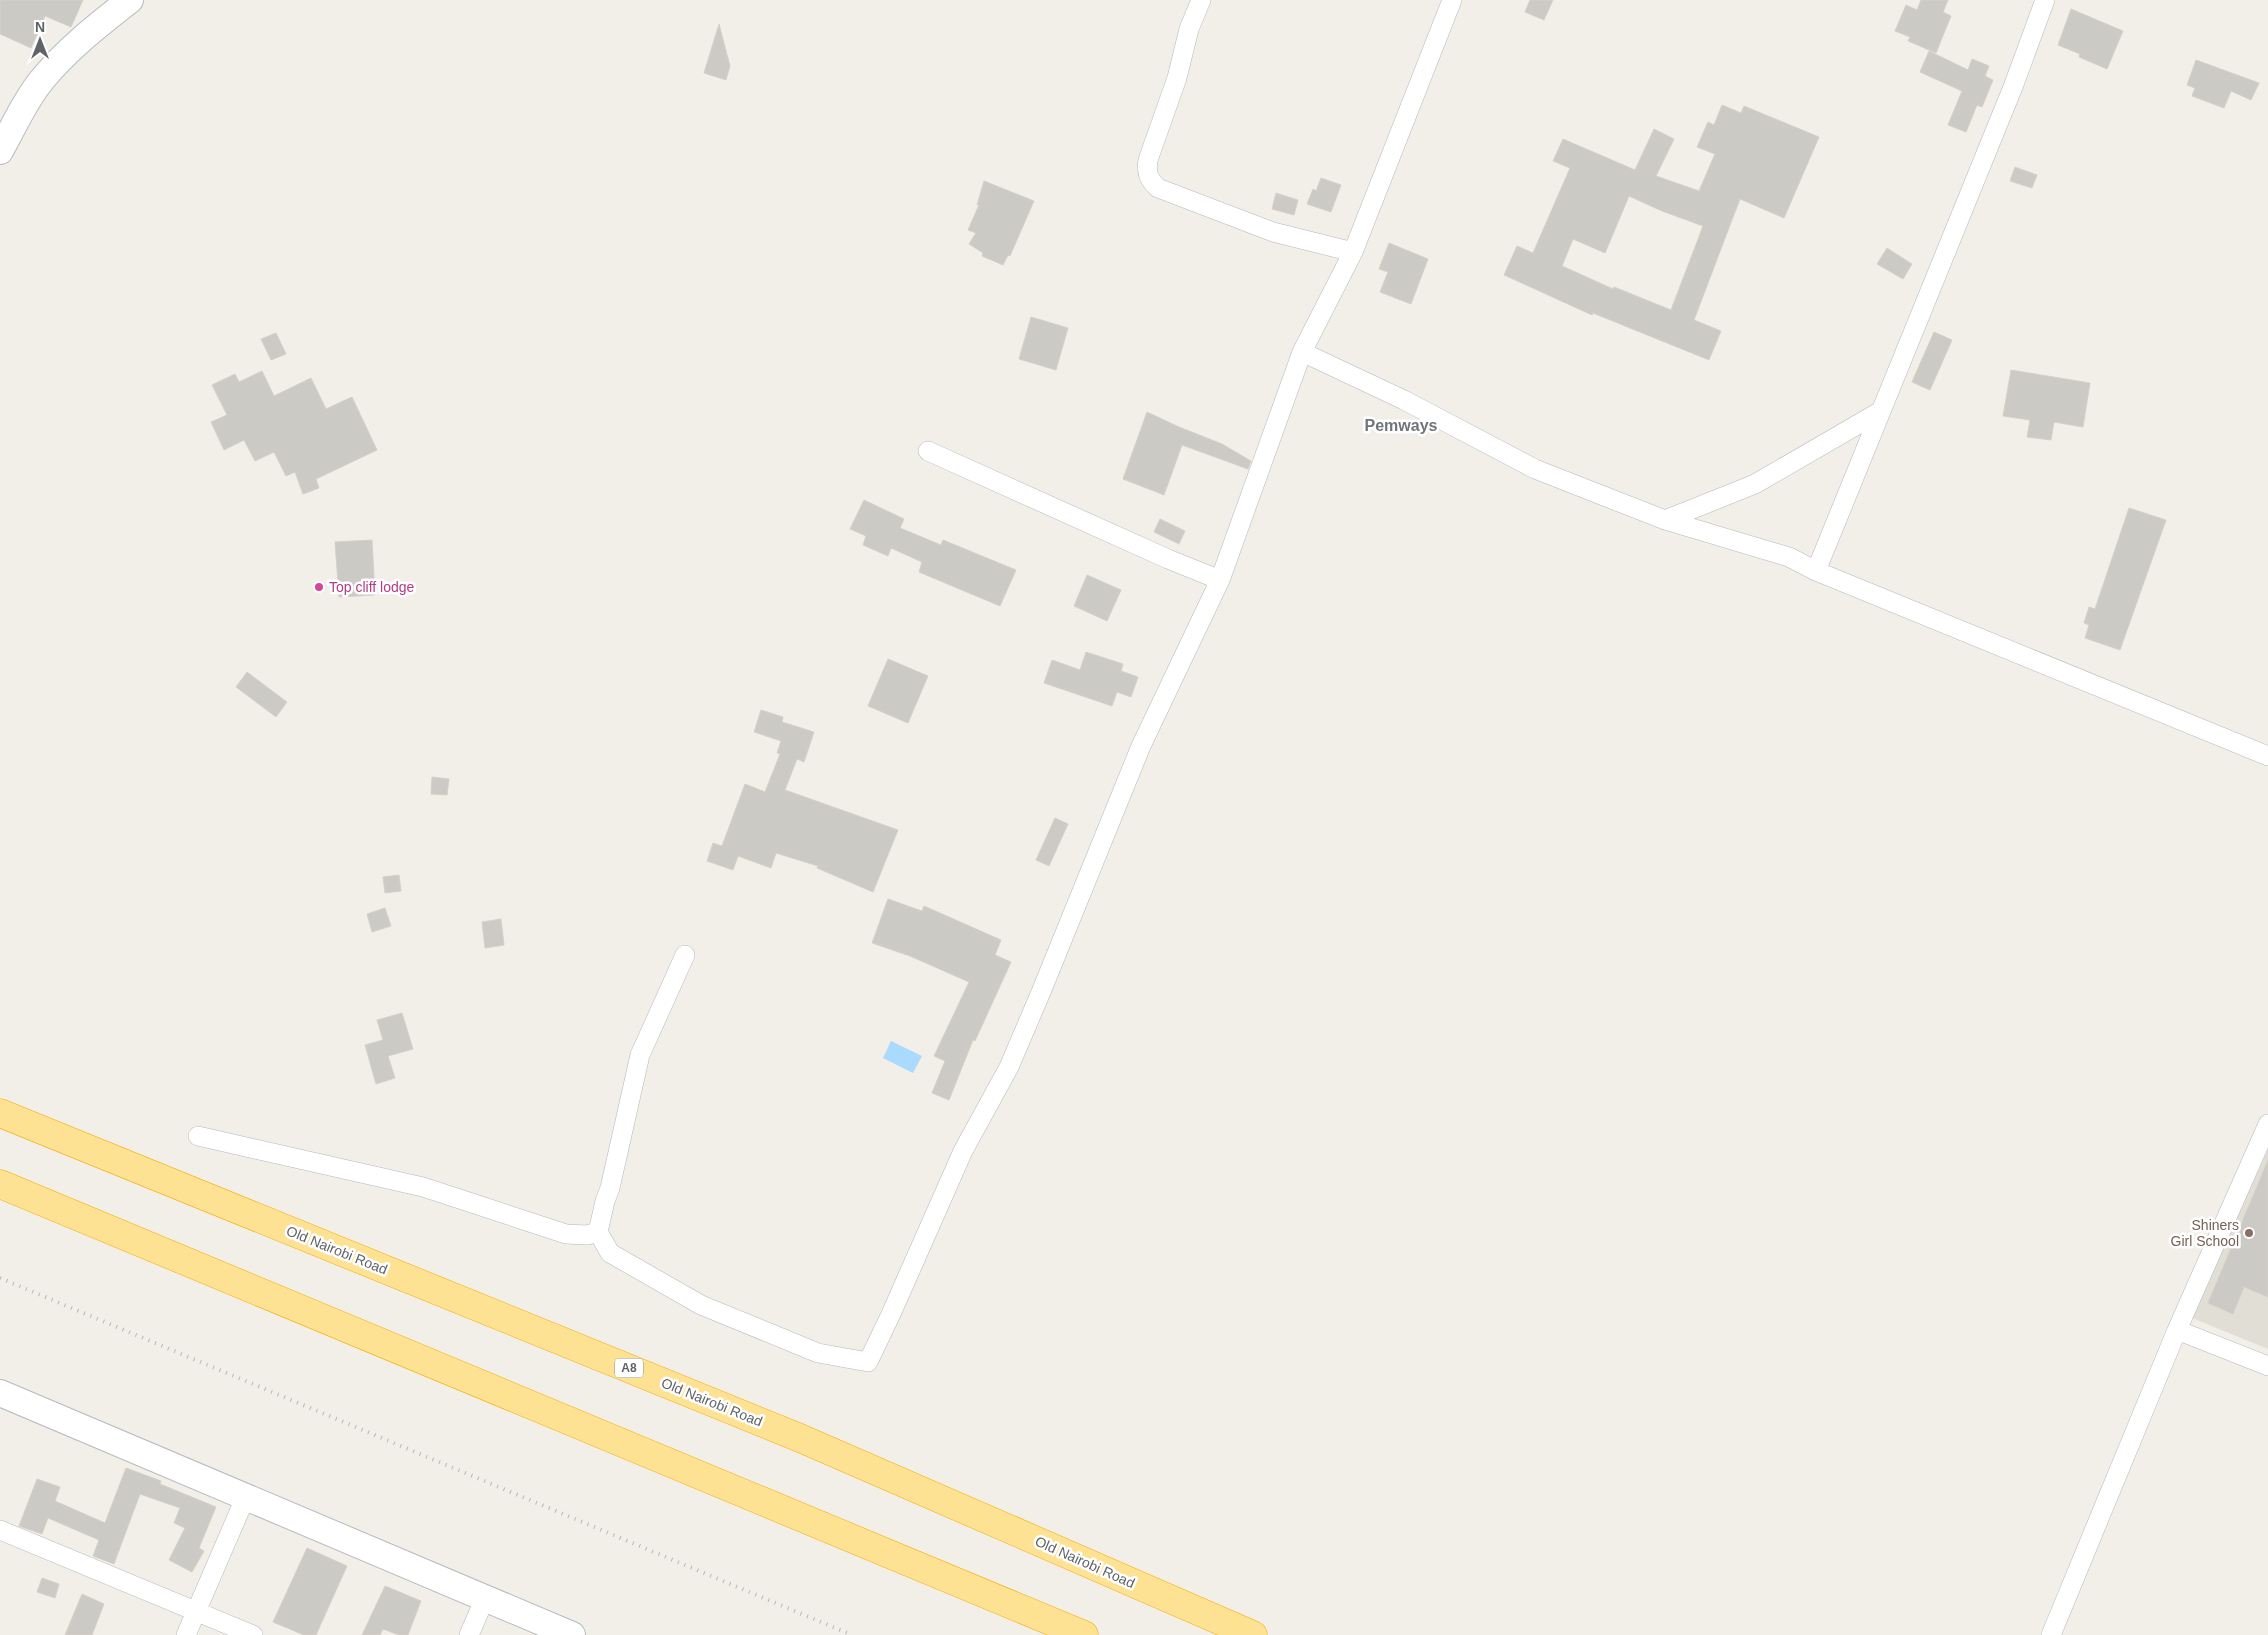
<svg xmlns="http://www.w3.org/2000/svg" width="2268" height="1635" font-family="Helvetica,sans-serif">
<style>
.education{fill:#e1ded6}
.water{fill:#aadaff}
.building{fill:#cccac5;stroke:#d6d1c6;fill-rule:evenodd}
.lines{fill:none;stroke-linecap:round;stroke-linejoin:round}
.street-casing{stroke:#b5b8bc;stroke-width:20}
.secondary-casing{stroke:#b6babf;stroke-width:28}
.highway-casing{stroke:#f9ab00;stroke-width:29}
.street{stroke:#fff;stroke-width:19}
.secondary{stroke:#fff;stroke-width:26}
.highway{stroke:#fde293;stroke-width:28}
.rail{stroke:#b6b7b8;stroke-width:4;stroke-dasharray:1 6;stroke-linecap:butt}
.hotel-dot{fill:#d1479c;stroke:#fff;stroke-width:2}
.education-dot{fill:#8d6e63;stroke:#fff;stroke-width:2}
.labels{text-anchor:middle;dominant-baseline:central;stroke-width:5;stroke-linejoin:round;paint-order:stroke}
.shield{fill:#fff;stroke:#8f9295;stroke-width:1}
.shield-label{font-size:12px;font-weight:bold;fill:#5f6368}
.hotel-label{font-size:14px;fill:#b23c85;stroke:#fff;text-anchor:start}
.education-label{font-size:14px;fill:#785e54;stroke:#fff;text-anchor:end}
.street-label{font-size:14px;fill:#5f6368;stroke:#fff}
.quarter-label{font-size:16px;font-weight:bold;fill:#70757a;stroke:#fff}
</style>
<rect width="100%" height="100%" fill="#f1efe8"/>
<!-- education -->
<path class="education" d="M2268,1149v200l-76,-31z"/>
<!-- water -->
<path class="water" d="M891,1041l31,15 -9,17 -30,-15z"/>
<!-- building -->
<path class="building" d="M0,0h83l-12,27 -26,-11 -14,32 -31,-14z
M1530,0h23l-9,20 -19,-8z
M1921,0h27l-5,12 8,4 -15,37 -28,-12 2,-4 -15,-6 11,-26 11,5z
M2071,9l52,22 -16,38 -28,-12 1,-3 -22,-9z
M719,24l11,42 -4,14 -22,-7z
M1929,51l39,19 4,-11 17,7 -4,10 8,4 -11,27 -5,-2 -11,27 -18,-7 14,-34 -42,-19z
M2196,60l63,23 -8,17 -20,-9 -7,17 -32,-12 3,-8 -8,-3z
M1722,105l19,8 3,-7 75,31 -35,81 -44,-19 -46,121 27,11 -12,29 -116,-47 -1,2 -88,-40 13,-29 16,7 37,-85 -17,-7 10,-22 72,31 19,-41 20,10 -18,37 43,15 16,-37 -18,-7 11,-25 6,3zM1629,196l33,15 41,15 -32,84 -57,-23 -1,2 -51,-23 11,-27 32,14z
M2015,167l22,8 -5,13 -22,-7z
M1321,178l20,7 -10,27 -24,-8 6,-15 3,2z
M984,181l50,20 -24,55 -2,-1 -5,10 -21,-9 1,-3 -14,-9 7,-11 -8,-3 11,-25h-2z
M1276,193l22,7 -4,15 -22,-6z
M1389,243l39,16 -17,45 -31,-12 8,-20 -9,-3z
M1887,248l25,16 -9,15 -26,-15z
M1031,317l37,11 -12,42 -37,-11z
M1934,332l18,8 -22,50 -18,-8z
M276,333l10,21 -15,6 -10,-21z
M2011,370l79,13 -7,44 -29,-5 -3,18 -24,-3 3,-17 -27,-4z
M262,371l12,25 37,-18 15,31 26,-12 25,53 -61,29 3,9 -16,6 -8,-22 -9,4 -12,-24 -19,9 -11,-21 -20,10 -13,-28 16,-7 -15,-30 23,-11 4,8z
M1147,412l32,15 43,17 29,17 -3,8 -66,-24 -18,50 -41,-16z
M864,500l40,19 -4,9 41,17 2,-5 73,30 -16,36 -81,-34 3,-10 -31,-14 -3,8 -25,-11 3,-9 -16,-7z
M2129,508l37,12 -46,130 -35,-12 4,-13 -5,-2 5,-16 6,2z
M1160,519l25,12 -6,13 -25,-12z
M372,540l3,55 -36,2 -4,-55z
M1087,575l34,15 -14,31 -33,-15z
M1086,652l37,12 -2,7 17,6 -7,20 -14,-5 -5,14 -68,-23 8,-23 28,10z
M888,659l40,17 -20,47 -40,-17z
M247,672l40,30 -11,15 -40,-30z
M761,710l22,7 -1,5 32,10 -10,30 -7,-3 -12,31 113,40 -25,62 -56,-24 1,-2 -42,-13 -5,15 -33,-12 -5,14 -26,-9 6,-18 9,3 23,-62 20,8 15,-38 -3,-1 4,-12 -27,-9z
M432,777l17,2 -2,16 -16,-1z
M1055,818l13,6 -19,42 -13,-6z
M399,875l2,16 -16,2 -2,-16z
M888,899l34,12 2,-5 77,34 -6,15 16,7 -36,79 -2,-1 -24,60 -17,-7 13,-32 -11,-5 35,-74 -59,-26 -38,-13z
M385,908l6,18 -19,6 -5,-18z
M501,919l3,26 -19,3 -3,-26z
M402,1013l11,36 -25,7 7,22 -19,6 -11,-39 18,-5 -6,-20z
M2268,1160v137l-24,-10 -11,27 -25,-11z
M126,1468l35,13 -1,3 56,23 -17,41 5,3 -12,21 -23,-12 16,-32 -11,-5 6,-15 -40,-14 -26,70 -21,-8 6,-16 -51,-22 -6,16 -23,-8 18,-47 23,8 -5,14 50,22z
M307,1548l40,18 -31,69h-12l-31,-13z
M42,1578l17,6 -4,14 -18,-6z
M385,1586l36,15 -13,34h-9l-16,-6 -3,6h-18z
M82,1594l22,10 -12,31h-27z"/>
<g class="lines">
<defs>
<path id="street" d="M1201,0l-12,29 -12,49 -29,82c-2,13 1,20 10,28l115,44 80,20
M1302,352l102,48 131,69 130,51 124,37 27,14 452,185
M928,451l240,108 52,21
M1665,520l90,-36 126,-73
M1816,571l197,-484 32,-87
M198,1136l225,51 143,47 21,1 11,-3 7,-31 5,-13 30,-133 45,-100
M598,1232l12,21 91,52 117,48 50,9 23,-48 72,-163 46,-84 32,-75 100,-246 79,-166 82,-228 51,-100 99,-252
M2177,1330l91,36
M0,1530l253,105
M186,1635l60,-139
M469,1635l16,-37
M2051,1635l126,-305 91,-206"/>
<path id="secondary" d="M0,151c13,-23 24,-49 41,-70 25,-31 57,-56 89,-81
M0,1393l572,242"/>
<path id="highway" d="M0,1113l800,325 453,197
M0,1184l1084,451"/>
</defs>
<!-- street casing -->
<use href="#street" class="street-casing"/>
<!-- secondary casing -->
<use href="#secondary" class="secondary-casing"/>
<!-- highway casing -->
<use href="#highway" class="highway-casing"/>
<!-- street -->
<use href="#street" class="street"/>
<!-- secondary -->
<use href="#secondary" class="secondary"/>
<!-- highway -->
<use href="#highway" class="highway"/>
<!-- rail -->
<path class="rail" d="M0,1278l852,357"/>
</g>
<!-- markers -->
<circle class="hotel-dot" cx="319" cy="587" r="5"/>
<circle class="education-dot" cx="2249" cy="1233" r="5"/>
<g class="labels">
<!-- shield labels -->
<rect class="shield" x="615" y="1358.5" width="28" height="19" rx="4"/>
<g class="shield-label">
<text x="629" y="1368">A8</text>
</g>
<!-- hotel labels -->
<g class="hotel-label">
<text x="329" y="587">Top cliff lodge</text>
</g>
<!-- education labels -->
<g class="education-label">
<text x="2239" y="1225">Shiners<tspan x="2239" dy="16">Girl School</tspan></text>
</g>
<!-- street labels -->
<g class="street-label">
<text transform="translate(337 1250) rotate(22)">Old Nairobi Road</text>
<text transform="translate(712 1402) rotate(22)">Old Nairobi Road</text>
<text transform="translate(1085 1562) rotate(24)">Old Nairobi Road</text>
</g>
<!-- quarter labels -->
<g class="quarter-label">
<text x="1401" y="425">Pemways</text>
</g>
</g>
<!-- north arrow -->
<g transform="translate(40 40)" stroke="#ffffff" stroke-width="4" paint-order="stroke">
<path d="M0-4L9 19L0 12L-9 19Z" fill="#5f6368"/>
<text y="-8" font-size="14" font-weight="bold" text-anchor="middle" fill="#5f6368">N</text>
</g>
</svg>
